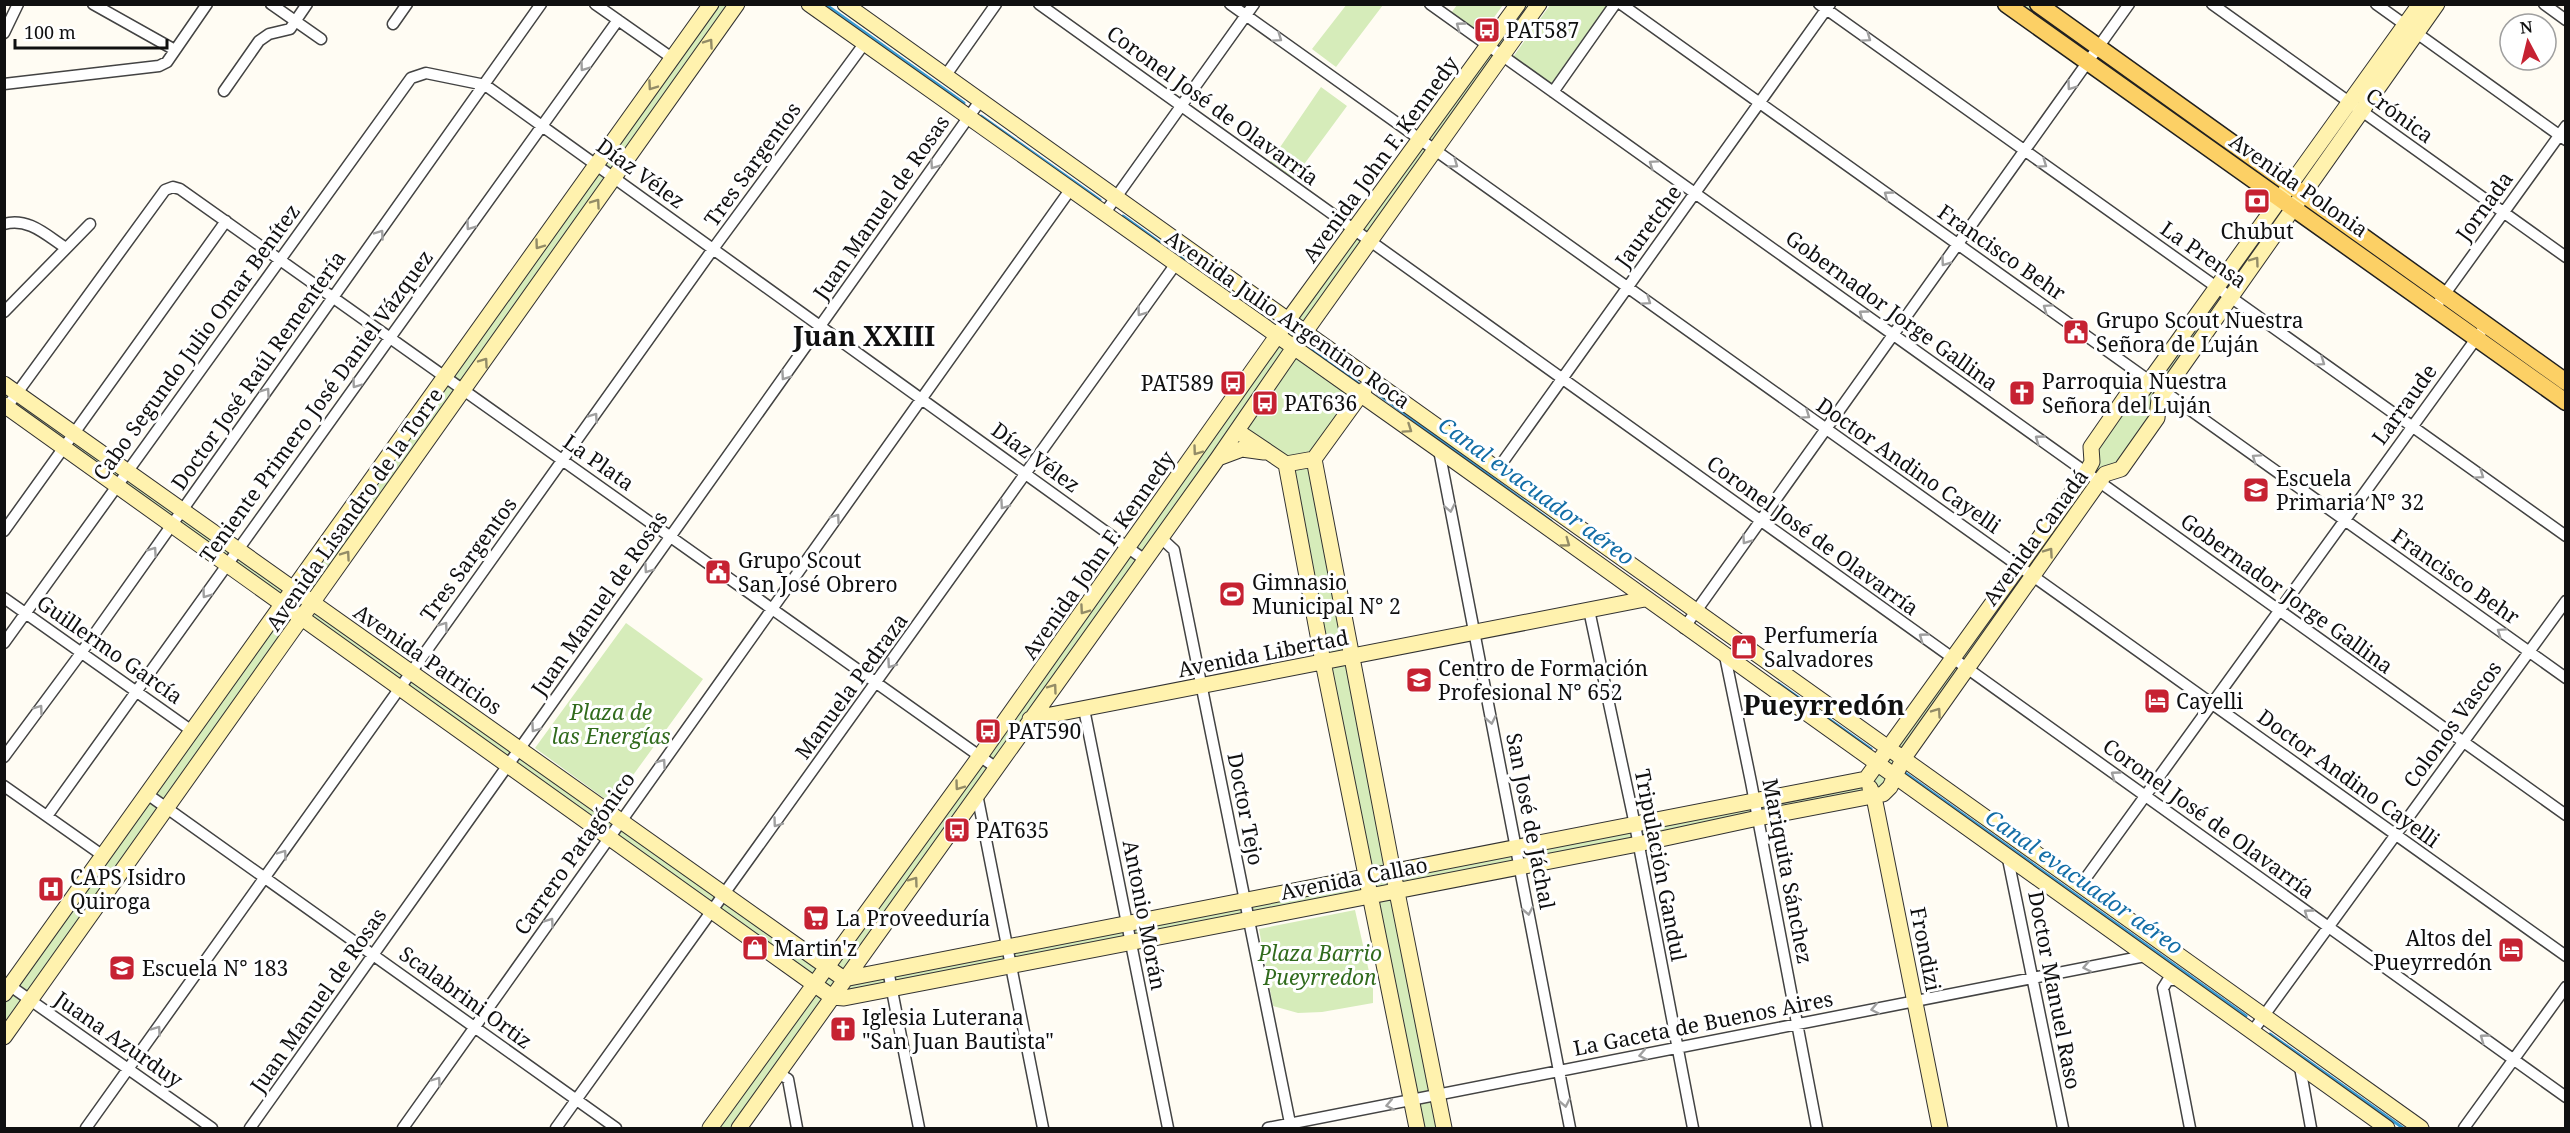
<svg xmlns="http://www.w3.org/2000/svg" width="2570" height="1133" font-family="'Noto Serif',serif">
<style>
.green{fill:#d6ecba;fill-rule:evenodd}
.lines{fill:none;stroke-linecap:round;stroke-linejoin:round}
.stream{stroke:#3a9dd2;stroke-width:3}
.street-casing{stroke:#434343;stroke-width:13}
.secondary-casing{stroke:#323232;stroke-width:17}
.primary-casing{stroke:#212121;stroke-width:19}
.street{stroke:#fff;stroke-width:10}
.secondary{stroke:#fff2ae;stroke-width:15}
.primary{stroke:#fcd065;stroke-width:16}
.oneway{stroke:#9f9f9f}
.oneway2{stroke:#938c67}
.labels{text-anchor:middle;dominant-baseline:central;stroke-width:6;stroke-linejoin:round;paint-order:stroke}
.poi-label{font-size:21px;fill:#101010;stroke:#fff;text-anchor:start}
.street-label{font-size:21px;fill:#101010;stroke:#fff}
.park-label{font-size:21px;font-style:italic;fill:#316b1d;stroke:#fff}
.water-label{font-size:22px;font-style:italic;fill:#136ea7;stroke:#fff}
.district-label{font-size:27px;font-weight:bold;fill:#101010;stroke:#fff}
</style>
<rect width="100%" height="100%" fill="#fffcf3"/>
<!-- green -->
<path class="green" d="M1347,4l36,1 -47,62 -24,-18z
M711,5h26l-424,598 515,365 690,-963h21l-246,344 67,47 -46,63 79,413 473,-93 220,-306 5,-26 36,-52 17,-6 135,-190 -273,-194h32l251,179 131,-179h17l-134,189 262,188v20l-273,-194 -171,261 -15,5 -216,313 -493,104 47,237h-27l-46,-232 -533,102 -99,130h-29l106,-143 -514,-367 -297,419v-43l278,-390 -278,-199v-21l289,205zM1238,431l48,33 80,413 -521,101z
M1457,5v-1l46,1 -21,29 -31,-21z
M1550,5h57l-56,79 -38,-27z
M1321,87l26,19 -56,76 -23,-17z
M626,623l77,56 -91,125 -77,-56z
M1355,910l18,79v14l-51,9 -24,1 -25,-7 -14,-77z"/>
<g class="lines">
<!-- stream -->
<path class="stream" d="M825,4l139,99
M981,116l119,84
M1123,216l72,52
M1310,348l49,36
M1378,394l173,127
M1778,683l93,66
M1905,773l341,243
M2270,1034l133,94"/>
<defs>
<path id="street" d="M93,4l82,46
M271,4l50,35
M595,4l77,54
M1039,4l1527,1093
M1230,4l1336,952
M1430,4l1136,811
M1621,4l945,674
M1819,4l747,532
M2212,4l354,253
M2376,4l190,136
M2544,4l22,16
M393,24l14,-20
M4,33l14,-29
M946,75l50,-71
M4,84l155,-18 8,-4 40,-58
M224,91l35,-50 10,-7 21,-5 17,-25
M1553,92l62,-88
M1104,214l150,-210
M4,224c25,-7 43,12 62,24
M2434,309l132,-183
M4,312l86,-88
M4,411l161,-221 8,-3 7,2 815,578
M1439,450l131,678
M1497,470l333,-466
M4,531l222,-310
M1161,538l13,12 117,578
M4,598l188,133
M1589,610l46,215 58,303
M1684,628l445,-624
M4,643l407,-565 15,-5 59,12 660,475
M1725,656l26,126 66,346
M1084,709l84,419
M4,757l77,-104 460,-649
M4,786l98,69
M147,794l469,334
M977,794l66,334
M47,816l571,-796
M2008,859l55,269
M2080,886l406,-561
M888,970l31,158
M2178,980h-10l-5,8 27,140
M6,983l206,145
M2252,1032l314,-431
M2300,1067l11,61
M778,1073l10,6 9,49
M86,1128l627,-879 151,-205
M250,1128l730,-1027
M403,1128l667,-938
M556,1128l619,-863
M1268,1128l877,-172
M2464,1128l102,-141"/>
<path id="secondary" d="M809,4l630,446 948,678
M845,4l1576,1124
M4,384l840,595 1022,-200 220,-306 6,-11 -1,-15 36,-52 16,-5 277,-386
M1364,390l-50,69 79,413 51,256
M4,405l828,592 12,1 794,-154 120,-26 125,-24 7,-7 13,-28 196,-277 6,-8 16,-5 36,-51 2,-19 278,-395
M1237,431l49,33 37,198 94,466
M1218,458l24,-9 22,3
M1286,464l28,-5
M1030,719l615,-120
M1870,788l4,9 66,331
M4,994l707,-990
M4,1037l733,-1033
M710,1128l270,-372 314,-444 224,-308
M739,1128l479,-670 75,-109 246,-345"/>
<path id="primary" d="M2006,4l560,398
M2038,4l528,378"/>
</defs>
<!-- street casing -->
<use href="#street" class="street-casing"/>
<!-- secondary casing -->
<use href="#secondary" class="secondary-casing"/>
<!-- primary casing -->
<use href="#primary" class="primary-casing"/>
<!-- street -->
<use href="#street" class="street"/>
<!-- secondary -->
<use href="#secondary" class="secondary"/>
<!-- primary -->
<use href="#primary" class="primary"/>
</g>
<!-- one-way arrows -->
<defs><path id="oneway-chevron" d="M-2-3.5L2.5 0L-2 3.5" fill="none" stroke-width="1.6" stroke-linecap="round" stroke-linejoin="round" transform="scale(1.5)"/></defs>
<g class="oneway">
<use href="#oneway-chevron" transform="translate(1460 26) rotate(-144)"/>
<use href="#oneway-chevron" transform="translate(1278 38) rotate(35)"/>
<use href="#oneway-chevron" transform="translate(1867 38) rotate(35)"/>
<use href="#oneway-chevron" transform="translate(584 67) rotate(126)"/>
<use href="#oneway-chevron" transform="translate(2071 86) rotate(126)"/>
<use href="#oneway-chevron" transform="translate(1454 164) rotate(36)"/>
<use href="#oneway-chevron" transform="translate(1653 164) rotate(-145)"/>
<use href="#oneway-chevron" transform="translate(2043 164) rotate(35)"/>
<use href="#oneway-chevron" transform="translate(934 165) rotate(125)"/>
<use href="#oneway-chevron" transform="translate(1888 195) rotate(-144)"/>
<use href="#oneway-chevron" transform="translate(470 226) rotate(126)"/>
<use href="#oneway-chevron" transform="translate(380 234) rotate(-55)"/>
<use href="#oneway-chevron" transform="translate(1945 262) rotate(126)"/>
<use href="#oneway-chevron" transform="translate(1647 301) rotate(35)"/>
<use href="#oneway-chevron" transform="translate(2047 308) rotate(-145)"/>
<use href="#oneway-chevron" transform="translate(1141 312) rotate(126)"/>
<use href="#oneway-chevron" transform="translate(1863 314) rotate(-144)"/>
<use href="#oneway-chevron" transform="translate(2321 362) rotate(35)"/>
<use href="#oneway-chevron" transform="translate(785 376) rotate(125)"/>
<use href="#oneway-chevron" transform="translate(356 384) rotate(126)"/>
<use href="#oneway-chevron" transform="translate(266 392) rotate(-55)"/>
<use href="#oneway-chevron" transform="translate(1806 415) rotate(35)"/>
<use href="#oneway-chevron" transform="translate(594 417) rotate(-55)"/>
<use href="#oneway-chevron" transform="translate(2039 439) rotate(-144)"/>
<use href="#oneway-chevron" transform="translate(2256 458) rotate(-145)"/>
<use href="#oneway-chevron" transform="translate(2480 475) rotate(35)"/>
<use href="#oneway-chevron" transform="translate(1004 505) rotate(125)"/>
<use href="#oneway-chevron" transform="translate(1450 508) rotate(79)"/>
<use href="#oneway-chevron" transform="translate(836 518) rotate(-55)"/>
<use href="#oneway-chevron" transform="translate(1746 540) rotate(125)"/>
<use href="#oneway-chevron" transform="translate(153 551) rotate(-55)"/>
<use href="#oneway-chevron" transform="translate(648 569) rotate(125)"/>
<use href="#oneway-chevron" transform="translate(206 594) rotate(126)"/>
<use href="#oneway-chevron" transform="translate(444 626) rotate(-54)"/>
<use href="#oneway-chevron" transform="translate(2501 632) rotate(-145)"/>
<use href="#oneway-chevron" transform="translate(1923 637) rotate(-144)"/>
<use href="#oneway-chevron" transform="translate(891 664) rotate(125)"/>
<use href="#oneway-chevron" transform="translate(39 709) rotate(-54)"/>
<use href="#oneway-chevron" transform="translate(1491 720) rotate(79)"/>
<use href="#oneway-chevron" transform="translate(535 728) rotate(125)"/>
<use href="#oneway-chevron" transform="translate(662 763) rotate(-55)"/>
<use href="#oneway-chevron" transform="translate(2115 775) rotate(-144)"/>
<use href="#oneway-chevron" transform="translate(777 823) rotate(126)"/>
<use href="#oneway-chevron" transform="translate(283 854) rotate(-55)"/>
<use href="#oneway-chevron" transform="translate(1528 911) rotate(79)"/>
<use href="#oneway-chevron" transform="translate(2308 913) rotate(-144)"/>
<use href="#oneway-chevron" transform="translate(550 922) rotate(-55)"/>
<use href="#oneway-chevron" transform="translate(2087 967) rotate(169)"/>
<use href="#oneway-chevron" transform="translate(1875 1009) rotate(169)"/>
<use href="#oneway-chevron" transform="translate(157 1030) rotate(-55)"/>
<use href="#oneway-chevron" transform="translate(2484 1038) rotate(-144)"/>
<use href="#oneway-chevron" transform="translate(1643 1055) rotate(169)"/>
<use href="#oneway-chevron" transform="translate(437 1081) rotate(-54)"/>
<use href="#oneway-chevron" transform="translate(1565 1103) rotate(79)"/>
<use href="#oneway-chevron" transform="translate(1390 1105) rotate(169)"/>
</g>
<g class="oneway2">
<use href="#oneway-chevron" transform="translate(709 43) rotate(-55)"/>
<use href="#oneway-chevron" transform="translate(652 86) rotate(125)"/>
<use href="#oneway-chevron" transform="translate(596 203) rotate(-55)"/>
<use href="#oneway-chevron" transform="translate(539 245) rotate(126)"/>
<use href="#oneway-chevron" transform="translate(2255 261) rotate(-54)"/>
<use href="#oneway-chevron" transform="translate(484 362) rotate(-55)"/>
<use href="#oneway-chevron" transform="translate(1408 429) rotate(34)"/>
<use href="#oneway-chevron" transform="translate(1197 451) rotate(126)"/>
<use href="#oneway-chevron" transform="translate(1566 543) rotate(36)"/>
<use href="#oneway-chevron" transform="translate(2049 552) rotate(-55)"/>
<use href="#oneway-chevron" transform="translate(346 555) rotate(-55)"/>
<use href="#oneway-chevron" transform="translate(1084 610) rotate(125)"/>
<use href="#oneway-chevron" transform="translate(1053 688) rotate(-54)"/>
<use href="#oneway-chevron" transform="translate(1937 712) rotate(-55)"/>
<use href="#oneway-chevron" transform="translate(959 786) rotate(126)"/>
<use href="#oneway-chevron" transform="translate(914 881) rotate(-54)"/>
</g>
<!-- icons -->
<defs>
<symbol id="bus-square" viewBox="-11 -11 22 22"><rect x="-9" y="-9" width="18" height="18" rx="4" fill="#c62232" stroke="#fff"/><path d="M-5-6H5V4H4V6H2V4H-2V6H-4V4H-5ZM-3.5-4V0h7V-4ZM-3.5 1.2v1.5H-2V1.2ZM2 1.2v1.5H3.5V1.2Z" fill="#fff"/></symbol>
<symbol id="bank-square" viewBox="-11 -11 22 22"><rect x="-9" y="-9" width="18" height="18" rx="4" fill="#c62232" stroke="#fff"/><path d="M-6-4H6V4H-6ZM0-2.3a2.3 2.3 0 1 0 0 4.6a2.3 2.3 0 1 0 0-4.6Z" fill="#fff"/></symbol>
<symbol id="civic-square" viewBox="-11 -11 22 22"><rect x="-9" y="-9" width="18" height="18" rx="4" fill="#c62232" stroke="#fff"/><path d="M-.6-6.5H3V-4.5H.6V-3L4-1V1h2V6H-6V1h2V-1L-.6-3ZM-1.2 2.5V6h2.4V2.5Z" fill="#fff"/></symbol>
<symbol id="church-square" viewBox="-11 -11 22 22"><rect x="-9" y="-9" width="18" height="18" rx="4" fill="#c62232" stroke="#fff"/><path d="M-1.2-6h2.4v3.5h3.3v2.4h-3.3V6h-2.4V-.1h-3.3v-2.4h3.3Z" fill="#fff"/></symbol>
<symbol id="school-square" viewBox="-11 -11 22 22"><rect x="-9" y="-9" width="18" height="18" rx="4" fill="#c62232" stroke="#fff"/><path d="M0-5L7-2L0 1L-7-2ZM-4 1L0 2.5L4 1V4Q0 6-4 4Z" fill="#fff"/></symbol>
<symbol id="stadium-square" viewBox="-11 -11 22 22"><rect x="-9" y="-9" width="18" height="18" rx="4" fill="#c62232" stroke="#fff"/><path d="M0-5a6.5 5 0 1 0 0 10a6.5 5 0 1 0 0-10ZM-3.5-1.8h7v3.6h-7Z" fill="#fff"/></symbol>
<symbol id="shop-square" viewBox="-11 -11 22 22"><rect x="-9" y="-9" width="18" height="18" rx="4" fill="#c62232" stroke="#fff"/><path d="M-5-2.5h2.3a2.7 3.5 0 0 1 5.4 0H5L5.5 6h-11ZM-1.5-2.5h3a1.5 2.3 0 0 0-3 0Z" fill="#fff"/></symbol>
<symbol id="hotel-square" viewBox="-11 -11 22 22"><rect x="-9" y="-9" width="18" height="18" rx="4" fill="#c62232" stroke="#fff"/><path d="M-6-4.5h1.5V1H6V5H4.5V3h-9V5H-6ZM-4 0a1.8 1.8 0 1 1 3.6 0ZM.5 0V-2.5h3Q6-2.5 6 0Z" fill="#fff"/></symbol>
<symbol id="hospital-square" viewBox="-11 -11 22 22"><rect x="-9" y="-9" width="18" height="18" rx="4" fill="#c62232" stroke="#fff"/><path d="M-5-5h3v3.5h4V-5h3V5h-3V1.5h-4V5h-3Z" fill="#fff"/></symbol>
<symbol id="supermarket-square" viewBox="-11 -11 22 22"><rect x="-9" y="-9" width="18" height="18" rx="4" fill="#c62232" stroke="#fff"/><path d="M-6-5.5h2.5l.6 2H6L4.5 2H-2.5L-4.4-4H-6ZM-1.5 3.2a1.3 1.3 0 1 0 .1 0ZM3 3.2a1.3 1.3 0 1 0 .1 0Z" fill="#fff"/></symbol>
</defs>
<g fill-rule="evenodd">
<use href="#bus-square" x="1472" y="15" width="30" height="30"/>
<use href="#bank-square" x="2242" y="186" width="30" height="30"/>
<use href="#civic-square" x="2061" y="317" width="30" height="30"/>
<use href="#bus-square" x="1218" y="368" width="30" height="30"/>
<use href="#church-square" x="2007" y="378" width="30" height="30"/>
<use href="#bus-square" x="1250" y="388" width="30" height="30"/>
<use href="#school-square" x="2241" y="475" width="30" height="30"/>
<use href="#civic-square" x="703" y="557" width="30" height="30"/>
<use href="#stadium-square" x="1217" y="579" width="30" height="30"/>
<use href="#shop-square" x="1729" y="632" width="30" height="30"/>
<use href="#school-square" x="1404" y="665" width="30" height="30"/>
<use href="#hotel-square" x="2142" y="686" width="30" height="30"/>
<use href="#bus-square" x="973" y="716" width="30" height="30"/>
<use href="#bus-square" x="942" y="815" width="30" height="30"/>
<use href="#hospital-square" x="36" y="874" width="30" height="30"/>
<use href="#supermarket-square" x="801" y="903" width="30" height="30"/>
<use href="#shop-square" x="740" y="933" width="30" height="30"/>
<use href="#hotel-square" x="2496" y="935" width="30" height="30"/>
<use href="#school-square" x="107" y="953" width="30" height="30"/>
<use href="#church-square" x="828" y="1014" width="30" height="30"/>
</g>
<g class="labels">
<!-- poi labels -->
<g class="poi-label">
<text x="1506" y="30">PAT587</text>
<text x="2257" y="231" text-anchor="middle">Chubut</text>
<text x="2096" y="320">Grupo Scout Nuestra<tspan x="2096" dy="24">Señora de Luján</tspan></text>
<text x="2042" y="381">Parroquia Nuestra<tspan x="2042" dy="24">Señora del Luján</tspan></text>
<text x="1214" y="383" text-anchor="end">PAT589</text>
<text x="1284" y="403">PAT636</text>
<text x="2276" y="478">Escuela<tspan x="2276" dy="24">Primaria N° 32</tspan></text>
<text x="738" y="560">Grupo Scout<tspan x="738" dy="24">San José Obrero</tspan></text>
<text x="1252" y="582">Gimnasio<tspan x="1252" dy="24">Municipal N° 2</tspan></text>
<text x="1764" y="635">Perfumería<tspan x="1764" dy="24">Salvadores</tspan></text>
<text x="1438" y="668">Centro de Formación<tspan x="1438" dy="24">Profesional N° 652</tspan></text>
<text x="2176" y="701">Cayelli</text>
<text x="1008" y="731">PAT590</text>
<text x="976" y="830">PAT635</text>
<text x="70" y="877">CAPS Isidro<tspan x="70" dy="24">Quiroga</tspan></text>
<text x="836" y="918">La Proveeduría</text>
<text x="2492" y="938" text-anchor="end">Altos del<tspan x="2492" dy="24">Pueyrredón</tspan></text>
<text x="774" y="948">Martin'z</text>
<text x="142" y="968">Escuela N° 183</text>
<text x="862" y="1017">Iglesia Luterana<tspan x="862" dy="24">"San Juan Bautista"</tspan></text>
</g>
<!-- street labels -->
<g class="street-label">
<text transform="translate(1213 105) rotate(36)">Coronel José de Olavarría</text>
<text transform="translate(2400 115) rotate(36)">Crónica</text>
<text transform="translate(1380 159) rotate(-54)">Avenida John F. Kennedy</text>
<text transform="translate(752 164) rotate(-54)">Tres Sargentos</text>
<text transform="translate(641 173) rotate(36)">Díaz Vélez</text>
<text transform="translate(2299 185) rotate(35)">Avenida Polonia</text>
<text transform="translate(2484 206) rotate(-54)">Jornada</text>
<text transform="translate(881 207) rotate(-55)">Juan Manuel de Rosas</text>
<text transform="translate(1648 226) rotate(-54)">Jauretche</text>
<text transform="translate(2002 252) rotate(35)">Francisco Behr</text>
<text transform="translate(2204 254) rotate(35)">La Prensa</text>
<text transform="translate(1892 310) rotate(36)">Gobernador Jorge Gallina</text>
<text transform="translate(1288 319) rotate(35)">Avenida Julio Argentino Roca</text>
<text transform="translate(196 342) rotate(-54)">Cabo Segundo Julio Omar Benítez</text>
<text transform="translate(258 370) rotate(-55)">Doctor José Raúl Rementería</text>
<text transform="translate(2404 404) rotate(-54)">Larraude</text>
<text transform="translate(316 406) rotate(-54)">Teniente Primero José Daniel Vázquez</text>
<text transform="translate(1036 457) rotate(36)">Díaz Vélez</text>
<text transform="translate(599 462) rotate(35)">La Plata</text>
<text transform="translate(1909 465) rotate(35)">Doctor Andino Cayelli</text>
<text transform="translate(354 509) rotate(-55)">Avenida Lisandro de la Torre</text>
<text transform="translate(1813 535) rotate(36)">Coronel José de Olavarría</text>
<text transform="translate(2035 537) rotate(-54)">Avenida Canadá</text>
<text transform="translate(1098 555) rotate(-55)">Avenida John F. Kennedy</text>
<text transform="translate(468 559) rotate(-54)">Tres Sargentos</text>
<text transform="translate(2456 576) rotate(35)">Francisco Behr</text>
<text transform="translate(2287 593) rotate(36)">Gobernador Jorge Gallina</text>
<text transform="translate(599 603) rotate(-55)">Juan Manuel de Rosas</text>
<text transform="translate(110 649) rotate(35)">Guillermo García</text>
<text transform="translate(1263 653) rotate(-11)">Avenida Libertad</text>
<text transform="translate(428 659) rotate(35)">Avenida Patricios</text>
<text transform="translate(851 686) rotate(-54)">Manuela Pedraza</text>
<text transform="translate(2452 724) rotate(-54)">Colonos Vascos</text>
<text transform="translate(2349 778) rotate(36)">Doctor Andino Cayelli</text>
<text transform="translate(1246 809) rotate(79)">Doctor Tejo</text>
<text transform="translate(2209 818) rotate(36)">Coronel José de Olavarría</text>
<text transform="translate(1531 821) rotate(79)">San José de Jáchal</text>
<text transform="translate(574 853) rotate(-55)">Carrero Patagónico</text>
<text transform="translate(1661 865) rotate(79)">Tripulación Gandul</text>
<text transform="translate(1788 871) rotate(79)">Mariquita Sánchez</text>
<text transform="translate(1354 878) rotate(-11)">Avenida Callao</text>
<text transform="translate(1145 915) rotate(79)">Antonio Morán</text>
<text transform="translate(1926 949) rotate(79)">Frondizi</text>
<text transform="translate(2055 990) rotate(79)">Doctor Manuel Raso</text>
<text transform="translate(466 997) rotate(36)">Scalabrini Ortiz</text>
<text transform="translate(318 1000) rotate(-55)">Juan Manuel de Rosas</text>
<text transform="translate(1703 1023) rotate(-11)">La Gaceta de Buenos Aires</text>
<text transform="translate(119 1039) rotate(35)">Juana Azurduy</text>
</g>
<!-- park labels -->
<g class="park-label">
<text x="611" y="712">Plaza de<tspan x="611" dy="24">las Energías</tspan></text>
<text x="1320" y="953">Plaza Barrio<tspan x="1320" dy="24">Pueyrredon</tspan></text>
</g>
<!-- water labels -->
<g class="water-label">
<text transform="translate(1537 490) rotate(36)">Canal evacuador aéreo</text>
<text transform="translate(2085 881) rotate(35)">Canal evacuador aéreo</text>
</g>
<!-- district labels -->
<g class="district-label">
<text x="864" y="335">Juan XXIII</text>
<text x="1824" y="704">Pueyrredón</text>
</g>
</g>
<!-- border -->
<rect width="2570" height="1133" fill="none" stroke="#101010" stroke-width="12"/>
<!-- north arrow -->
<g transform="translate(2528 42) rotate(353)"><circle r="28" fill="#ffffff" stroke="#9f9f9f" stroke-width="1.5"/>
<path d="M0-4.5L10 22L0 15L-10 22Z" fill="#c62232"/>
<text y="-9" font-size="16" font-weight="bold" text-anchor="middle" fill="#101010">N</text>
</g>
<!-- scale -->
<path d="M15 39v9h152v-9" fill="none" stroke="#101010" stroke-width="3"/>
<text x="24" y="39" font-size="18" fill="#101010" stroke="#ffffff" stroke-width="4.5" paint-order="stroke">100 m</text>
</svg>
